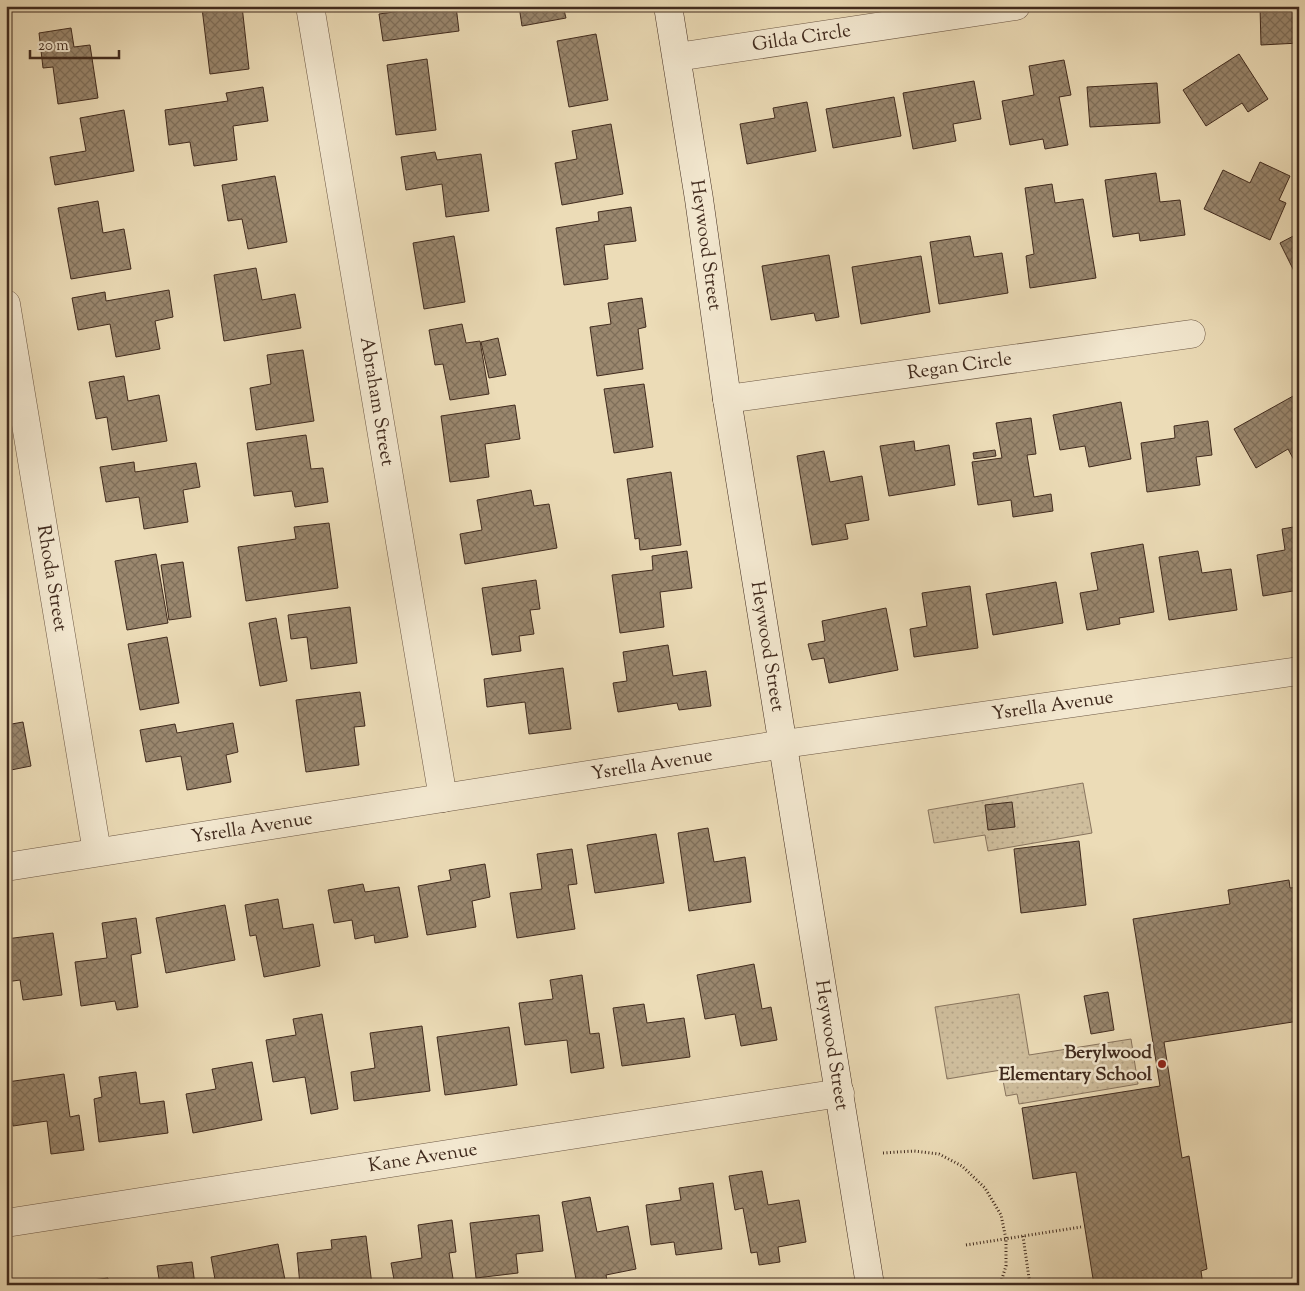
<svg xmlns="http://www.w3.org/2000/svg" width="1305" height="1291" font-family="'Sorts Mill Goudy',serif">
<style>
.park{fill:url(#park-dots);stroke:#88745e}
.building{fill:url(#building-cross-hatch);stroke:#412b1e}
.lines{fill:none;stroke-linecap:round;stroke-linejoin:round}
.street-casing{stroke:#6c5744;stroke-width:29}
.secondary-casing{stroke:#412b1e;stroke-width:29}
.path{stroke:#412b1e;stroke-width:3;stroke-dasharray:1 2.5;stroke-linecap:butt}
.street{stroke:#f3e8d0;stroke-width:28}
.secondary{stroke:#f3e8d0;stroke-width:28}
.poi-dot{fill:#8f2418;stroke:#f3e8d0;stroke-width:2}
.labels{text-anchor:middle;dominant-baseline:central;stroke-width:5;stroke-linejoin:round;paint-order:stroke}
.street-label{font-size:19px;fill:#412b1e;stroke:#f3e8d0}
.poi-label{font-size:19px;font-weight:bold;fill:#412b1e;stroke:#f3e8d0;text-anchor:end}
</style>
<defs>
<pattern id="park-dots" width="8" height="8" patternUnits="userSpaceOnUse" patternTransform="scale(1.25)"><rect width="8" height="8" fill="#cfbe9d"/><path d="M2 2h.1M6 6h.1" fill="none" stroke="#b3a387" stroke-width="1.8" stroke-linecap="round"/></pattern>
<pattern id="building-cross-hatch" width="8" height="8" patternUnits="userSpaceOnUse" patternTransform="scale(1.25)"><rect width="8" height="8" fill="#9a876e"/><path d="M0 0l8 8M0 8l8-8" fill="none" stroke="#7f6f5a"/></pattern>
</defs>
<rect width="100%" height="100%" fill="#ecdcb7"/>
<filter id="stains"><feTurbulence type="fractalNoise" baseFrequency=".004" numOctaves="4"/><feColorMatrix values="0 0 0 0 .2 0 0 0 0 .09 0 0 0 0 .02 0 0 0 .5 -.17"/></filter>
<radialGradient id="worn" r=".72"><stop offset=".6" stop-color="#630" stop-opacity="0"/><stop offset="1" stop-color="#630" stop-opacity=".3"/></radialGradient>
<!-- park -->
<path class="park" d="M1083,783l9,50 -104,18 -3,-16 -51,8 -6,-33z
M1019,994l10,61 102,-16 7,45 -119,20 -2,-10 -11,2 -5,-26 -54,9 -12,-72z"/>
<!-- building -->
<path class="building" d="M219,6h23l7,63 -39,5 -8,-66z
M408,6h48l3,25 -76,10 -4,-27 29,-4z
M519,6h44l3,12 -44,8z
M1247,6h52v37l-38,2 -1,-39z
M71,28l3,19 16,-2 8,53 -40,6 -5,-37 -10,1 -4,-35z
M596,34l12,66 -39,7 -12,-66z
M1239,54l29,45 -20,13 -6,-9 -36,23 -23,-36z
M427,59l9,71 -40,5 -9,-70z
M1064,60l7,35 -12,2 9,48 -23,4 -2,-10 -33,6 -8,-44 32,-6 -5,-29z
M974,81l7,38 -28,5 3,17 -43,8 -10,-56z
M1157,83l3,40 -70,4 -3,-40z
M263,87l5,34 -35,5 4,34 -43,6 -4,-24 -21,3 -4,-35 63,-9 -2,-8z
M894,97l7,39 -68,12 -7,-39z
M807,102l9,49 -69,13 -7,-40 35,-6 -2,-10z
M124,110l10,61 -79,14 -5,-28 36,-6 -6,-33z
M611,124l12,70 -61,11 -7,-42 22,-4 -5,-28z
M435,152l2,8 44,-6 8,57 -43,6 -4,-33 -36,6 -5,-33z
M1260,162l30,14 -11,24 7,3 -16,37 -66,-31 19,-39 27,13z
M1156,173l4,29 20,-2 5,35 -45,6 -1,-8 -26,4 -8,-57z
M275,176l12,66 -39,7 -6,-30 -14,2 -6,-36z
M1052,184l3,19 28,-4 13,79 -66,10 -4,-32 8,-2 -9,-66z
M98,201l5,32 21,-4 7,40 -60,10 -13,-71z
M631,207l5,34 -32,4 4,34 -44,6 -8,-57 43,-7 -1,-9z
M1299,233v48l-19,-38z
M454,236l11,66 -41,7 -11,-66z
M970,236l4,21 28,-4 6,40 -69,11 -9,-62z
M829,255l10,62 -23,4 -2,-8 -43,7 -9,-54z
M921,256l9,56 -69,12 -9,-57z
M256,268l6,32 33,-6 6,34 -77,13 -10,-66z
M169,290l4,27 -18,4 5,28 -44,8 -6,-33 -32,6 -6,-32 33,-6 1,9z
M642,298l4,29 -8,2 5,40 -46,7 -7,-49 21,-3 -3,-21z
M1298,317h1v38h-2z
M462,324l4,19 14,-2 9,53 -39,6 -7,-36 -8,1 -6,-35z
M498,338l8,37 -17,3 -8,-36z
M303,350l11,71 -58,9 -6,-42 21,-4 -4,-29z
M124,376l4,25 31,-6 8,46 -55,9 -5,-33 -11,2 -7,-37z
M644,384l9,63 -39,6 -10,-64z
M1295,395l4,7v55l-5,3 -6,-11 -32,19 -22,-39z
M1121,402l10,57 -42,8 -4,-21 -25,4 -7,-35z
M515,405l5,34 -35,5 4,33 -39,5 -9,-66z
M1031,418l5,36 -9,1 7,42 17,-3 2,17 -40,6 -2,-17 -33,5 -6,-43 30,-4 -6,-35z
M1208,421l4,34 -16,2 4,28 -53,7 -6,-49 34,-5 -1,-12z
M306,435l5,34 12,-1 5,34 -33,5 -3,-16 -38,5 -7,-53z
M914,441l1,10 34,-6 6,40 -66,11 -9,-50z
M995,450l1,6 -22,3 -1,-6z
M824,451l6,31 32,-6 7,44 -24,4 3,15 -36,6 -15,-89z
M134,462l1,10 61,-9 4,24 -17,3 5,32 -44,7 -5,-32 -33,5 -6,-35z
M671,472l10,73 -41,5 -1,-12 -4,1 -8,-60z
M531,490l3,16 15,-2 8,44 -92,16 -5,-30 22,-4 -5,-30z
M329,523l9,65 -92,13 -8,-54 58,-8 -2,-12z
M1299,526v64l-36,6 -6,-41 28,-5 -3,-21z
M1143,544l11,68 -35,6 1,6 -33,6 -7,-37 18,-3 -7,-37z
M687,551l5,37 -32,4 4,35 -44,6 -8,-58 41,-5 -1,-14z
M1198,551l4,22 29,-4 6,41 -68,10 -10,-63z
M156,554l12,69 -41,7 -12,-69z
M183,562l8,55 -22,3 -8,-55z
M536,580l4,29 -10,1 4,24 -15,2 2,15 -29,4 -10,-67z
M1056,582l7,41 -70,12 -7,-41z
M970,586l8,62 -64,9 -4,-28 17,-3 -5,-33z
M350,607l7,56 -46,6 -4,-32 -16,2 -3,-24z
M886,608l12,62 -69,13 -5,-25 -12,2 -4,-16 17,-3 -3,-20z
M276,618l11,63 -27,5 -11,-63z
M167,637l12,66 -39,7 -12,-66z
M668,645l5,31 33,-5 5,35 -32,4 -2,-7 -59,9 -5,-29 14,-2 -4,-29z
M563,668l8,61 -42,5 -4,-32 -38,5 -3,-28z
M360,692l5,34 -11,1 5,38 -53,7 -10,-72z
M23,722l8,44 -25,5v-46z
M233,723l5,29 -12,3 5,27 -44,8 -6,-34 -35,6 -6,-32 35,-6 2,9z
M1012,802l3,25 -27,3 -3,-25z
M708,828l6,34 31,-5 6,45 -62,9 -11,-78z
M656,834l8,49 -69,10 -8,-48z
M1079,841l7,64 -65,8 -7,-64z
M572,849l5,35 -9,1 7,44 -58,9 -7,-45 32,-4 -5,-35z
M485,864l5,33 -18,4 4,26 -49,8 -9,-49 33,-6 -2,-10z
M1289,880l1,8 9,-1v134l-135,21 18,116 7,-2 18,113 -6,2 2,14h-109l-18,-113 -43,7 -11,-71 138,-22 -27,-167 97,-15 -2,-14z
M363,884l2,8 34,-5 9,50 -33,6 -1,-8 -19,4 -3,-19 -18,3 -6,-33z
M278,899l5,30 30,-5 7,42 -56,11 -8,-42 -6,1 -5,-31z
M225,905l10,55 -69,13 -10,-55z
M136,918l5,35 -10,2 7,52 -21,3 -2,-9 -34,5 -6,-44 32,-4 -5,-35z
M53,933l9,62 -39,5 -3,-20 -14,2v-43z
M754,964l8,45 9,-2 6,33 -36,6 -6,-32 -30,5 -8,-44z
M582,975l8,59 9,-1 5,35 -33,5 -4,-33 -42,5 -6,-42 34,-4 -3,-19z
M1108,992l6,38 -23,4 -7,-38z
M644,1004l3,19 37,-5 6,39 -68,9 -9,-58z
M322,1014l16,95 -27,5 -6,-37 -32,5 -7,-42 30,-5 -3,-16z
M422,1026l8,65 -76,10 -3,-29 24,-4 -5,-35z
M509,1027l8,58 -72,10 -8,-58z
M252,1062l10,58 -69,13 -7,-39 30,-5 -4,-20z
M136,1072l4,32 24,-3 4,32 -69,9 -5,-43 8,-2 -3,-20z
M64,1074l6,43 9,-2 5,35 -33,4 -4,-33 -34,5 -6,-44z
M762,1171l6,34 31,-5 7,42 -28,5 2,15 -21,3 -2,-13 -6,1 -8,-45 -8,2 -6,-34z
M713,1183l9,66 -46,6 -2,-13 -23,3 -5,-40 35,-5 -2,-12z
M590,1197l7,35 31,-6 8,43 -30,6 2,10h-31l-15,-83z
M539,1215l4,36 -27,3 2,19 -42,5 -6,-55z
M452,1220l4,32 -7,1 5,32h-59l-4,-22 31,-5 -4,-33z
M366,1236l6,49h-72l-3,-32 35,-4 -1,-9z
M278,1244l8,41h-70l-5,-28z
M192,1262l3,23h-35l-3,-19z
M108,1278v7h-55z"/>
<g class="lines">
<defs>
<g id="street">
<path id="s1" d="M310,6l133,792"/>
<path id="s2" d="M677,57l339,-51"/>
<path id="s3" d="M6,304l91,548"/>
<path id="s4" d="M727,399l464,-65"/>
<path id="s5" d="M6,867l778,-123 515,-73"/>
<path id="s6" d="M6,1223l834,-130"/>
</g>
<g id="secondary">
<path id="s7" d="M668,6l31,193 28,200 143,886"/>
</g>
</defs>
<!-- street casing -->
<use href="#street" class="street-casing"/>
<!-- secondary casing -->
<use href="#secondary" class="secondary-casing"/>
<!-- path -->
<path class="path" d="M883,1153l31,-2 25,3 23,12 23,22 16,27 5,24v27l-6,19
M1023,1236l7,49
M966,1245l115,-18"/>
<!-- street -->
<use href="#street" class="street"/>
<!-- secondary -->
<use href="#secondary" class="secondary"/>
</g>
<!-- markers -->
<circle class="poi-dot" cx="1162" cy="1064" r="5"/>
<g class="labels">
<!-- street labels -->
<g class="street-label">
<text stroke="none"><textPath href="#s2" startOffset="126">Gilda Circle</textPath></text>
<text stroke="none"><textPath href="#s7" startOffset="242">Heywood Street</textPath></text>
<text stroke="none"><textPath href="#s4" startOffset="235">Regan Circle</textPath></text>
<text stroke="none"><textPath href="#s1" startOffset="401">Abraham Street</textPath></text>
<text stroke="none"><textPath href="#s3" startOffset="278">Rhoda Street</textPath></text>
<text stroke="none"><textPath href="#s7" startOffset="648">Heywood Street</textPath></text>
<text stroke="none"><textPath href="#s5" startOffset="1059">Ysrella Avenue</textPath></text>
<text stroke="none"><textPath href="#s5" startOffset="654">Ysrella Avenue</textPath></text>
<text stroke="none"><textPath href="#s5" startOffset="249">Ysrella Avenue</textPath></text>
<text stroke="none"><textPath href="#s7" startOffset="1052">Heywood Street</textPath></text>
<text stroke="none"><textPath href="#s6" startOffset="422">Kane Avenue</textPath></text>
</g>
<!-- poi labels -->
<g class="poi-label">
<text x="1152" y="1053">Berylwood<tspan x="1152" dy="22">Elementary School</tspan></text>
</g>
</g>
<!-- margin -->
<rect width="1305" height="1291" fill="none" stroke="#ecdcb7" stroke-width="25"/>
<rect x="8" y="8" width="1290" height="1276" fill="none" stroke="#412b1e" stroke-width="2.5"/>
<rect x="12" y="12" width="1280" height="1266" fill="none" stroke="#412b1e"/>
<!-- scale -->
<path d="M30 50v8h89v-8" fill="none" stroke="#412b1e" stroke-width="2.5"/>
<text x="38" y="50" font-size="15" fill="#412b1e" stroke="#f3e8d0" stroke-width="4" paint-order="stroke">20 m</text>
<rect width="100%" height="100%" filter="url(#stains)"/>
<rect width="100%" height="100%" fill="url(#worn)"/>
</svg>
